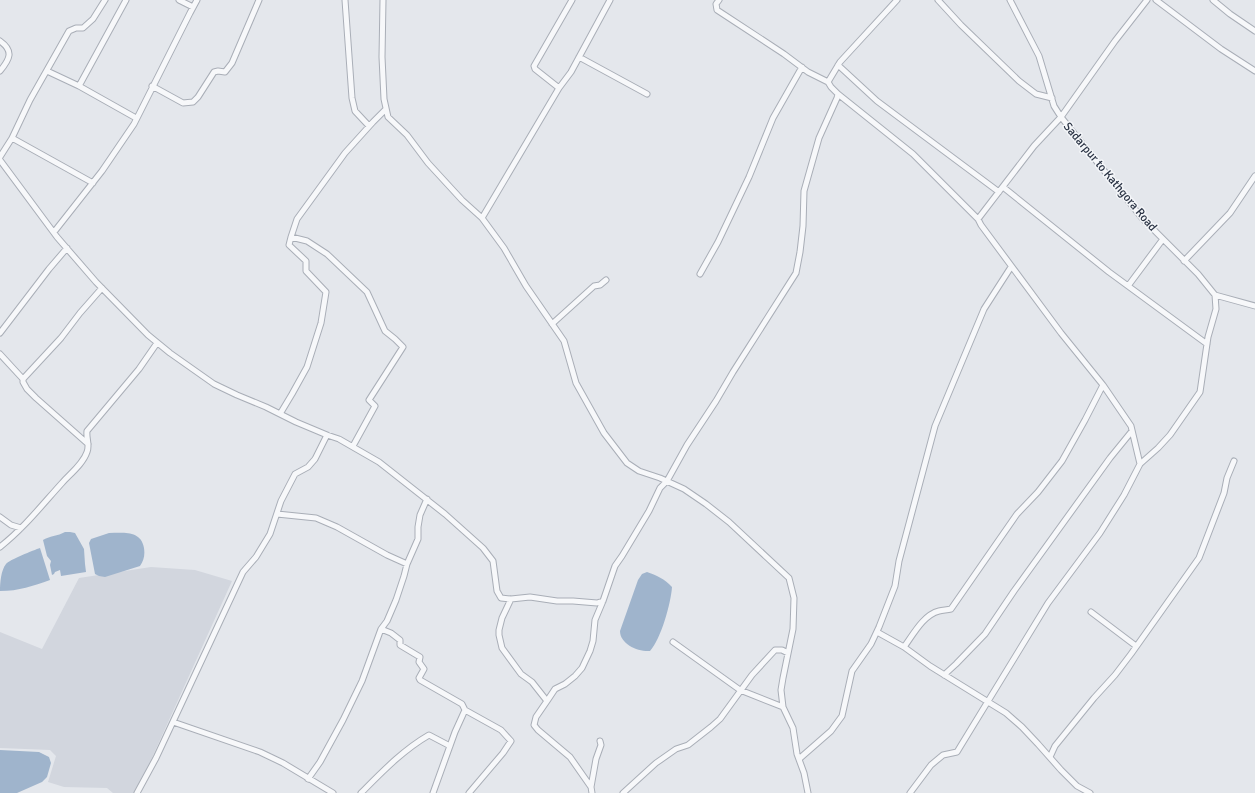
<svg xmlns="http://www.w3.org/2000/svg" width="1255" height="793" font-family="Signika,sans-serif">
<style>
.built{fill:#d2d6de}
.water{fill:#9fb4cc}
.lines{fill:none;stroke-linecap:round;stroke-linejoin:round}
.minor-casing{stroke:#a9aeb7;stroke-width:7}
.minor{stroke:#f7f8fa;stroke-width:5}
.labels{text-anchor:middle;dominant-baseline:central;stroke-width:3;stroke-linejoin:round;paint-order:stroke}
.street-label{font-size:12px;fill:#2b3445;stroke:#f4f6f9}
</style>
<rect width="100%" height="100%" fill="#e4e7ec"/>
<!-- built -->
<path class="built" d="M151,567l44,3 37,11 -96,212h-23l-6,-5 -43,-1 -16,-5 8,-26 -6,-6 -50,-2v-116l42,17 37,-71z"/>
<!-- water -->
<path class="water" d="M65,532h5l5,1 9,16 1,15 1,8 -25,4 -1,-6 -5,2 -1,2 -2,1 -2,-10 1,-4 -4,-5 -4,-16c6,-4 15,-4 22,-8z
M109,533c14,0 32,-3 35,15 1,7 0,12 -4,18l-35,11 -6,-1 -4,-2 -6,-31 2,-4z
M40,548l10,32c-17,6 -31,11 -50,11 0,-8 1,-21 6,-27 3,-4 28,-14 34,-16z
M647,572c9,3 18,7 25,15 -1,16 -11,52 -22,64 -12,1 -30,-7 -30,-20l18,-51 4,-6z
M0,750l39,2 10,5 2,6 -4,14 -5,5 -25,11h-17z"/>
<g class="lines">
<defs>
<path id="minor" d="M179,0l14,7
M345,0l7,98 3,13 14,15
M383,0l-1,57 2,42 4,18 19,18 21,28 34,37 20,18 22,30 22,38 38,55 12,42 28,50 23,30 12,8 21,7 24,11 22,15 23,18 60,56 5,20 -1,31 -10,49 -2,12 2,17 10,21 4,26 7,19 4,20
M719,0l-3,4 1,6 67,44 24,18 20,10
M938,0l23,25 58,56 17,13 16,4
M1147,0l-32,41 -54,76 81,101 56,56 17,21 40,11
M1156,0l65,49 34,22
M1213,0l17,14 25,17
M0,41c14,10 10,18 0,30
M579,57l68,37
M838,65l39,36 122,91
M47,71l32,15 47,-86
M79,86l57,32
M152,86l31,17 10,-1 5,-5 16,-25 4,-1 7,1 7,-9 27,-63
M559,88l12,-16 39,-72
M838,94l75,60 65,65 3,6 80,108 42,52 28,41 9,38
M12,138l81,45
M0,157l12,-19 18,-38 39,-69 7,-3h7l10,-9 12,-19
M0,160l57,77 39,45 52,53 22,18 44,31 23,11 29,12 30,15 31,13 12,4 40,23 66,52 38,34 10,13 4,30 4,7 10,1 19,-2 27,4h16l24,2 6,-2
M1003,187l106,85 98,72
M482,218l77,-130 -24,-19 -1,-3 38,-66
M978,219l56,-73 27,-29 -7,-11 -15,-50 -29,-56
M54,232l48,-61 32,-47 56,-111 7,-13
M291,237l16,4 20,13 40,38 18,39 10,8 8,8 -34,53 6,6 -22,40
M1184,261l46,-48 25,-37
M700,274l18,-32 31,-65 24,-59 29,-51
M1128,286l35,-47
M552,324l42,-38 6,-1 6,-5
M0,333l49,-64 18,-21
M0,354l23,25v3l4,7 9,9 52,46
M23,379l38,-41 19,-25 22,-25
M280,414l12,-20 15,-27 14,-44 5,-31 -20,-21v-10l-17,-16 2,-8 6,-18 48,-66 28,-31 13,-13
M277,514l39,4 21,9 50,28 20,9
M0,517l11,8 10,3
M0,547c24,-19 42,-42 62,-64 8,-9 21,-19 25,-31 3,-7 -1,-13 0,-21l52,-62 18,-26
M511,599l-9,19 -3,12v5l3,13 19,26 11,8 15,19 -11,16 -2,8 4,5 32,27 21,30 1,6
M1091,612l45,34
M381,629l10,4 9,7v5l20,12 -1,5 5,7 -5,9 1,2 42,24 3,6 -10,22 -22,61
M877,632l27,15 26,19 76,47 16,14 16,17 23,26 16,16 13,7
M673,642l67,48 43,17
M904,647c9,-12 19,-32 35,-36 4,-1 8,-1 12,-2l66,-95 21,-22 24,-31 23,-41 18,-35
M944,675l12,-11 29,-30 29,-43 96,-133 22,-27
M547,701l8,-12 10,-5 10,-8 7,-8 8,-17 3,-10 2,-21 8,-19 12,-35 7,-10 27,-45 11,-23 7,-7 20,-36 29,-44 17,-29 63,-99 4,-21 3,-26 1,-35 15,-53 18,-40 1,-4 -7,-7 -3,-5 12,-20 57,-62
M465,710l36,20 10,11 -8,12 -34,40
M173,722l87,30 23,11 50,30
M1050,757l5,-11 39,-48 21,-23 16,-21 68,-96 25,-65 3,-15 7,-17
M799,759l32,-28 11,-15 10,-45 19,-27 8,-17 16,-41 4,-25 36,-135 49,-117 27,-42
M308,779l12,-17 23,-42 19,-39 19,-52 6,-8 9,-21 8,-24 3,-12 11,-25v-12l2,-12 7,-16
M591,787l5,-28 5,-14 -1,-4
M137,793l19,-35 87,-186 13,-15 14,-23 11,-33 14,-27 13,-7 7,-8 12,-24
M361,793c21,-21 42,-43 68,-58l21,11
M623,793l33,-30 20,-14 12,-4 23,-18 9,-8 32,-44 23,-25h7l6,3
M910,793l21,-28 12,-10 14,-3 3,-5 88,-144 52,-70 24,-38 16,-31 18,-16 12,-13 30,-43 8,-55 8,-28 -1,-14"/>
</defs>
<!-- minor casing -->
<use href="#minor" class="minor-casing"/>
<!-- minor -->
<use href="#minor" class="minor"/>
</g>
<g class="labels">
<!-- street labels -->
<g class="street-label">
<text transform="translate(1110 177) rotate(50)">Sadarpur to Kathgora Road</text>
</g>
</g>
</svg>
